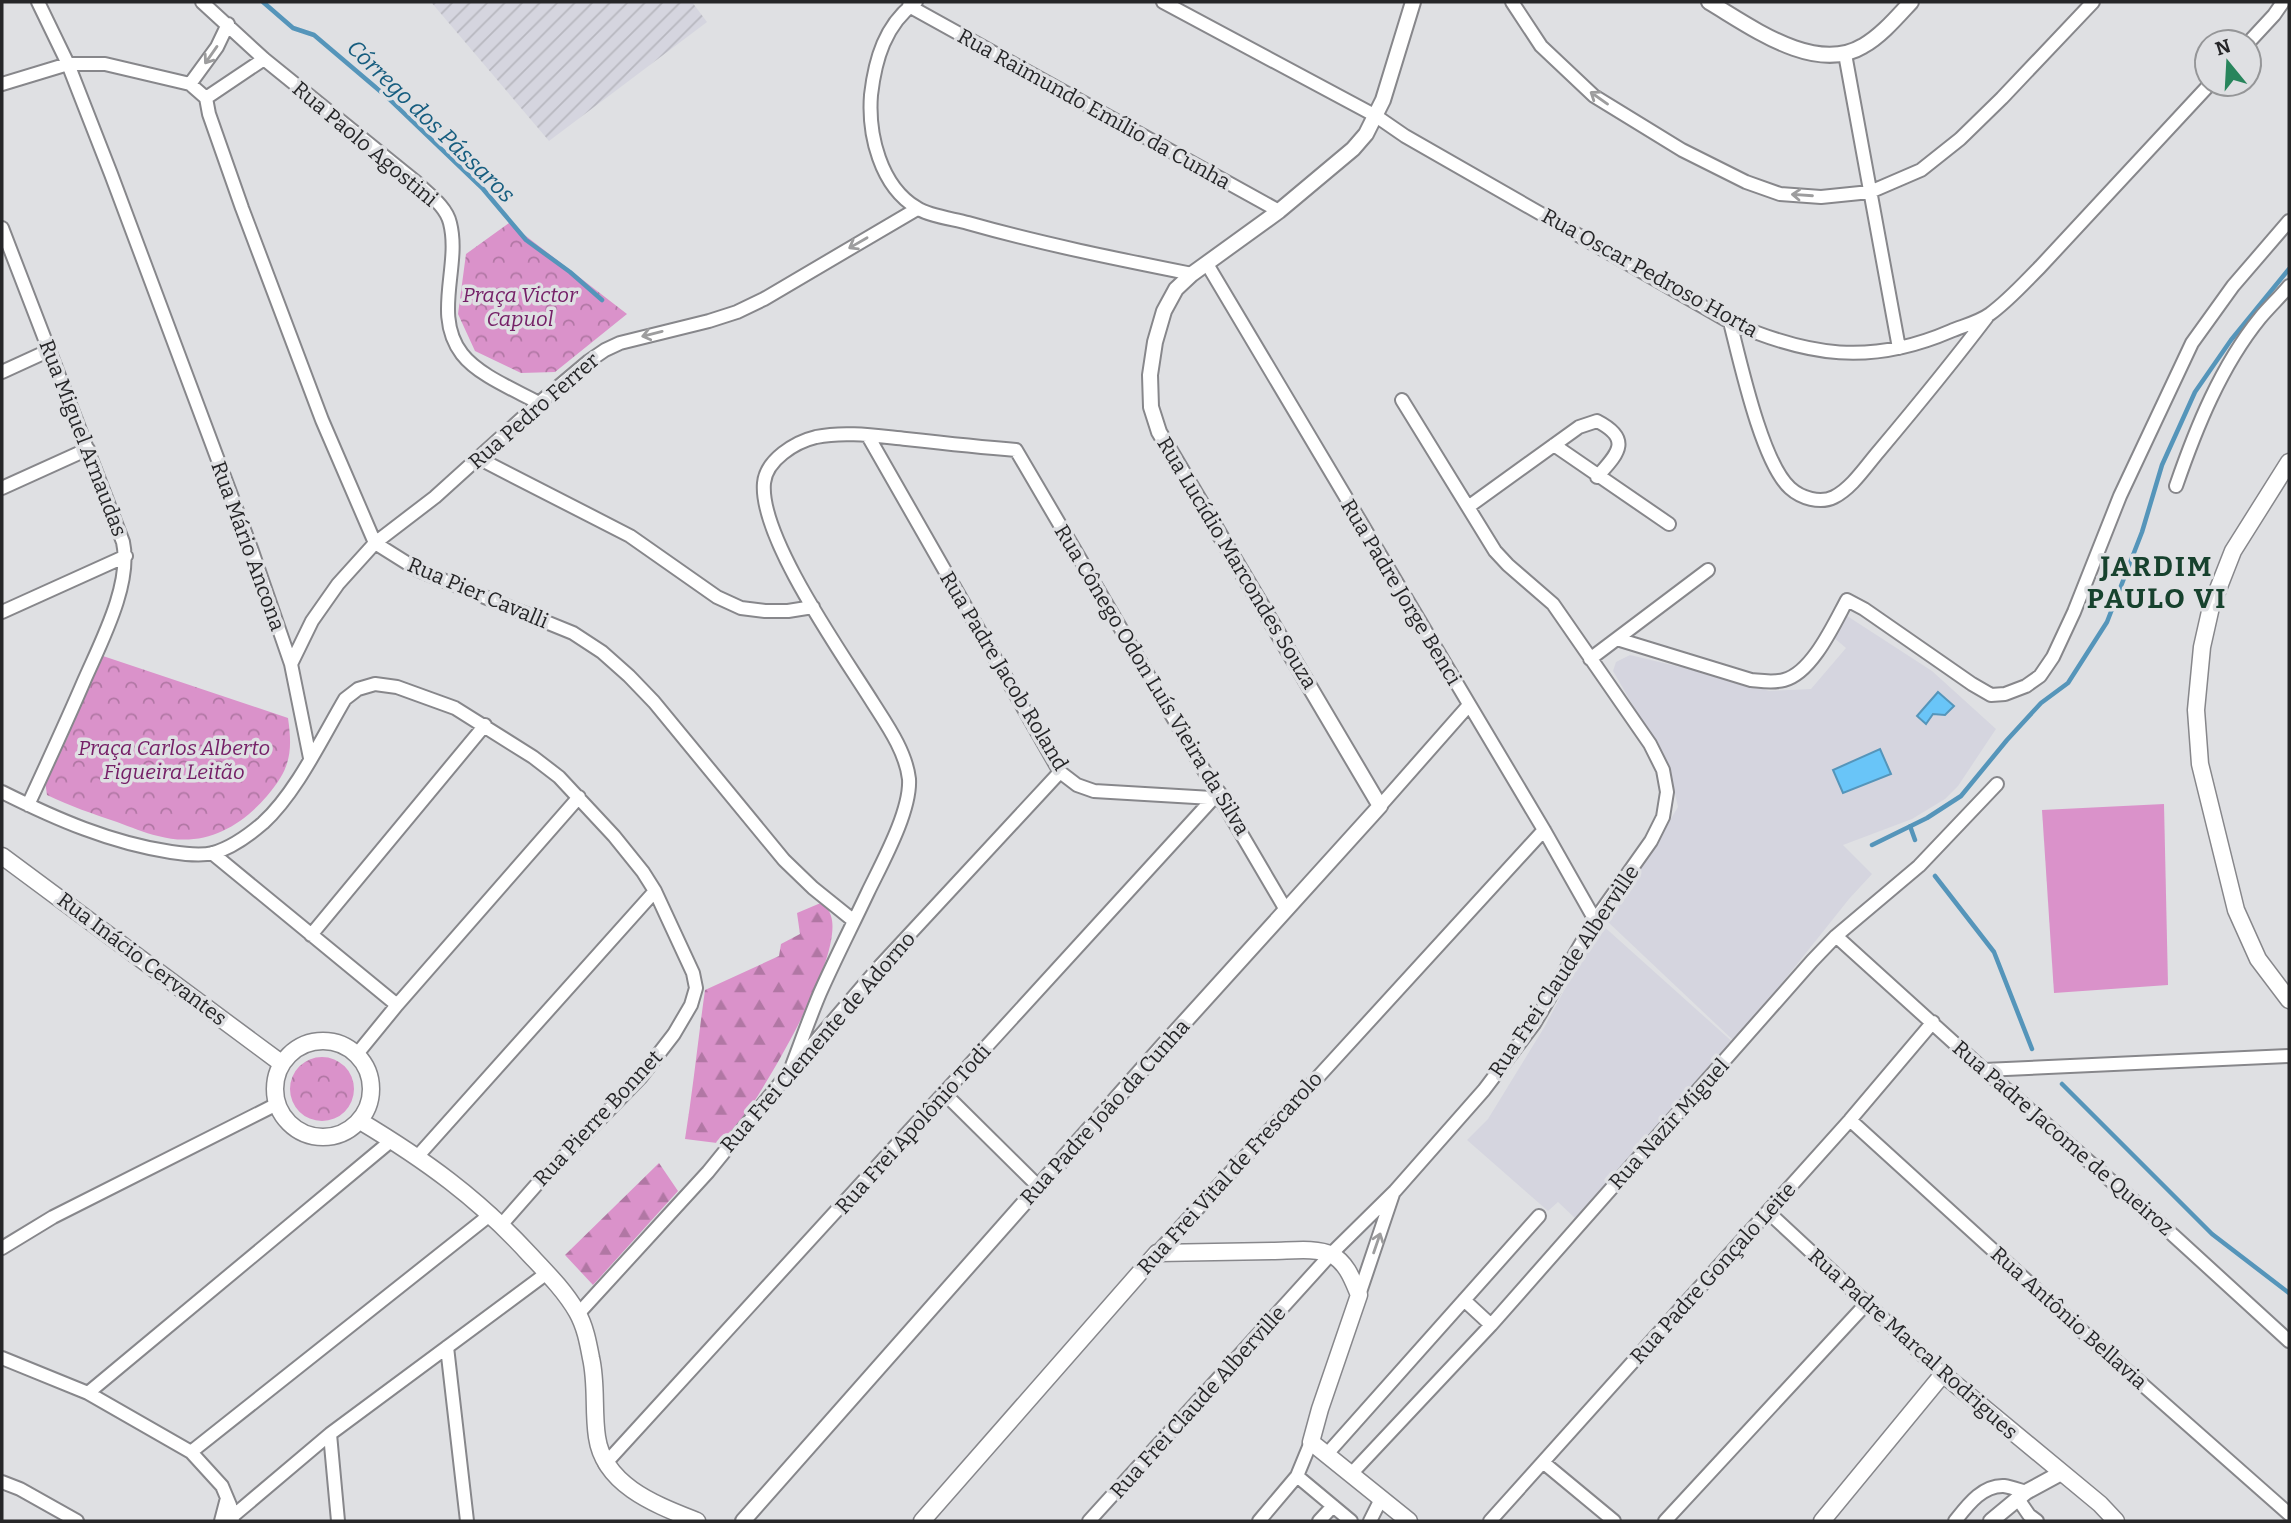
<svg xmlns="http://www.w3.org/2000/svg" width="2291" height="1523" font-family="Bitter,serif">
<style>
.built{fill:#d5d5df}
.industrial{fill:url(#industrial-furrows)}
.forest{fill:url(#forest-firs)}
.park{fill:url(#park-crowns)}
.pitch{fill:#da92ca}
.water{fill:#69c5f8;stroke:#5595ba;stroke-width:2}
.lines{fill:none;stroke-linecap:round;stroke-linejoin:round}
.stream{stroke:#5595ba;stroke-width:4.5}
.minor-casing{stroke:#87878b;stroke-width:16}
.tertiary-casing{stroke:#87878b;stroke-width:18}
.secondary-casing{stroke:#87878b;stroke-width:19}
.minor{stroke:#fff;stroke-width:12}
.tertiary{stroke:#fff;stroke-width:14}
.secondary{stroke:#fff;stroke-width:16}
.oneway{stroke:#9d9d9e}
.labels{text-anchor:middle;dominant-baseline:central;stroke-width:7;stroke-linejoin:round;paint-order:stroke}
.street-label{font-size:21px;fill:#262628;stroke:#dfe0e3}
.park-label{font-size:21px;font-style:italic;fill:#752067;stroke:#dfe0e3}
.water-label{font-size:23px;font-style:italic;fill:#165d7f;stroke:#dfe0e3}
.district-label{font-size:28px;font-weight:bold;letter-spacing:2px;fill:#17422e;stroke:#dfe0e3}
</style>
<defs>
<pattern id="industrial-furrows" width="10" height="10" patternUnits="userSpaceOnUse" patternTransform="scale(1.75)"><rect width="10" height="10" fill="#d5d5df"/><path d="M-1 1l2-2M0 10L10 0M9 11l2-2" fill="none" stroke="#b7b7bf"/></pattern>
<pattern id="forest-firs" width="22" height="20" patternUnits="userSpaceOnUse" patternTransform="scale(1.75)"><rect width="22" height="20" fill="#da92ca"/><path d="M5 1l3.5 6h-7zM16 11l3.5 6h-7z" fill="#b177a4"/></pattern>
<pattern id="park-crowns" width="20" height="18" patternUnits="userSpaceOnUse" patternTransform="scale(1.75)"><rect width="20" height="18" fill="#da92ca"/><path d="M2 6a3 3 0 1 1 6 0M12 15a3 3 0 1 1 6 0" fill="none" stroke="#b177a4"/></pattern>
</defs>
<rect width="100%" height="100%" fill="#dfe0e3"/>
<!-- built -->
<path class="built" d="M1841,612l91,59 64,58 -38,57 -13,13 -33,20 -69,26 29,29 -23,25 -114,143 -127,-120 70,-115 -7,-31 -10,-22 -48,-83 3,-9 14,-7 105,25 34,11 42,-2 35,-41 -19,-16z
M1600,923l136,122 -158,176 -20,-19 -10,9 -81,-71 21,-21 57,-93z"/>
<!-- industrial -->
<path class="industrial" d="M431,2h261l15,20 -158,119z"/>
<!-- forest -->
<path class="forest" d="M823,902c2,4 7,9 8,14 13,40 -63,166 -87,201 -8,10 -18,18 -27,26l-32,-4c8,-50 13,-99 20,-149l74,-34 2,-12 19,-10 -3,-21z
M659,1163l19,28 -85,94 -28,-30z"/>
<!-- park -->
<path class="park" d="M509,223l118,91 -72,58 -34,1 -46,-22 -17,-37 8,-60z
M100,655l188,63c5,35 2,51 -21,78 -28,33 -66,52 -109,40 -14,-3 -27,-9 -41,-14 -24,-8 -47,-16 -70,-27l-2,-14 22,-42z
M290 1089a32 32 0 1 1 64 0a32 32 0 1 1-64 0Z"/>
<!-- pitch -->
<path class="pitch" d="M2164,804l4,181 -114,8 -12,-183z"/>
<!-- water -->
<path class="water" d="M1938,692l16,14 -9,9 -12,-1 -7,10 -9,-8z
M1880,749l11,25 -48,19 -10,-23z"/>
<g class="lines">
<!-- stream -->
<path class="stream" d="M263,2l30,26 21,7 73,62 96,92 43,51 44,32 32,28
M1910,826l5,14
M1872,845l55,-27 34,-22 46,-56 34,-37 27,-20 39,-61 35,-90 20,-67 33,-73 36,-52 58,-71
M1935,876l59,76 38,97
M2062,1084l150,150 77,59"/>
<defs>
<path id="minor" d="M38,2l30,62 43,110 141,377 39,113 19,94
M202,2l62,57 152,123c12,12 30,24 34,41 11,43 -18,92 12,131 16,21 53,36 77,49
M916,2c-31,22 -41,58 -45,93 -3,39 9,91 46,113 12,8 37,11 51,15 74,21 149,36 224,51
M1163,2l213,114 29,20 325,186c78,34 140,44 221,9 12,-5 28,-9 39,-17 19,-14 34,-31 50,-47l170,-183
M1512,2l29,44 53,50 88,54 64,32 34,12 41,3 49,-5 51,-22 39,-31 42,-41 91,-96
M909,6l370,205
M2249,42l25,-27 9,-13
M1845,54l54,294
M2,84l66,-20h37l85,20 16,14
M190,84l27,-37 11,-23
M206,98l3,16 33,94 80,212 53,123 43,27 155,63 29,19 27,24 25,26 130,158 29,28 41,33
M206,98l58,-39
M2,228l121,314c9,42 -22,100 -39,139 -18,42 -37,83 -56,124
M1207,264l337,566 51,90
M1730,322c10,39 32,141 60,166 11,10 30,16 44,9 18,-9 32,-31 45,-46 37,-44 73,-88 108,-134
M2,372l48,-22
M868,436l192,336 17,13 17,6 118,7
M1554,445l115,79
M478,458l152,78 87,61 24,11 24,3h23l25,-4
M2176,486c20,-58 45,-120 84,-168 9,-11 20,-21 29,-32
M2,488l86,-39
M1468,507l111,-80 18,-6c37,19 19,34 0,56
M2,612l124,-56
M1617,639l134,41c11,1 22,3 33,0 28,-7 50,-56 63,-80l17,9 108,75 19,11 14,-1 21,-8 14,-10 13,-19 21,-45 46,-116 72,-153 41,-57 56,-65
M1590,659l118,-89
M291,664l21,-43 26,-37 37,-41 60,-46 104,-94 50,-42 16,-11 15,-7 89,-22 28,-9 27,-13 153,-90
M2,792c54,27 109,51 169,60 13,2 30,4 42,1 18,-5 36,-18 50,-30 33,-30 59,-85 82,-124l13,-10 17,-5 22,3 58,21 78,49 26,20 55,59 29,36 12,19 38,82 3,15 -5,17 -17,29 -34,44 -102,105 -36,41
M1380,806l89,-101
M212,853l185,152
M311,935l174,-210
M1836,936l148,134 189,165 116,106
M357,1054l40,-49 182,-208
M1984,1070l305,-14
M790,1071c10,-26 19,-52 30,-78 15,-34 32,-67 48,-101 14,-29 43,-81 41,-113 -3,-27 -22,-54 -36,-76 -30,-48 -114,-166 -109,-220 2,-23 31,-41 52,-46 29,-6 60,-1 90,2 36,4 73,8 110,11l270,460
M945,1094l93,92
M1850,1120l233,212 206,182
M417,1157l238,-266
M1768,1212l175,162
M2,1248l51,-31 224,-113
M1157,1253l387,-423
M1359,1295l34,-101
M1464,1300l27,25
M578,1314l130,-142 82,-101 91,-106 179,-193
M447,1347l20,174
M2,1358l86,35 103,59 31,34 8,19 3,16
M88,1393l304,-253
M330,1434l8,87
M191,1452l300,-238
M1327,1454l212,-238
M1544,1463l70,58
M605,1464l614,-672
M1351,1474l140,-149 321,-364 24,-25 83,-70 78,-82
M1297,1476l54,45
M2,1482l18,7 57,32
M2018,1499l11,16 8,6
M233,1516l97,-82 217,-161
M221,1521l6,-23
M1089,1521l242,-267 64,-63 89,-101 50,-66 61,-104 56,-79 12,-24 4,-25 -4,-22 -13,-26 -97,-140 -45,-39 -13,-14 -93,-151
M1259,1521l38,-45 14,-34
M1319,1521l14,-15
M1370,1521l11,-22
M1490,1521l360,-401 83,-98
M1665,1521l201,-217
M1955,1521c12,-15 27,-36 49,-35 7,1 15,4 22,6"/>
<path id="tertiary" d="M1709,2c41,24 106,73 154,44 18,-10 34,-29 48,-44
M743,1521l418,-473 219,-242 -221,-374 -8,-25 -1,-32 5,-33 9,-31 12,-22 16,-15 87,-63 74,-62 13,-15 17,-34 30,-98
M1991,1521l35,-29 35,-19"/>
<path id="secondary" d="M2289,462l-56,89 -22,56 -9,40 -6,63 4,54 36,146 22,49 31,41
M2,856l279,207
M275 1089a48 48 0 1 1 96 0a48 48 0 1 1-96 0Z
M360,1121c65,39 118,77 170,134 17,18 35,36 47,57 8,14 11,30 14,46 6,26 2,53 6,79 7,49 60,68 100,84
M922,1521l235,-268c38,-1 77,-1 115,-2 18,0 44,-4 60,4 15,8 21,26 27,40l-39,114 -9,33 98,79
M1822,1521l121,-147 157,130 16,17"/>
</defs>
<!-- minor casing -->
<use href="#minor" class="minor-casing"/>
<!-- tertiary casing -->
<use href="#tertiary" class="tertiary-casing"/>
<!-- secondary casing -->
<use href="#secondary" class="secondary-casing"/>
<!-- minor -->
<use href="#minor" class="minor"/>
<!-- tertiary -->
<use href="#tertiary" class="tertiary"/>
<!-- secondary -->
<use href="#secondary" class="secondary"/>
</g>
<!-- one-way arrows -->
<defs><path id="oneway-shaft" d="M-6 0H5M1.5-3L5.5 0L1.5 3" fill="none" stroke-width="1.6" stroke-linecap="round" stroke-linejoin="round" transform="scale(1.75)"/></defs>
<g class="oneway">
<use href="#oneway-shaft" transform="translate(211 55) rotate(125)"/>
<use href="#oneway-shaft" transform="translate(1599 98) rotate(-145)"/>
<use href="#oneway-shaft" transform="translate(1802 195) rotate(-176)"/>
<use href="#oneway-shaft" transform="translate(858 243) rotate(150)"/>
<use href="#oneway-shaft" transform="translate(652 334) rotate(166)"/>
<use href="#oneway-shaft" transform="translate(1377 1243) rotate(-71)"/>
</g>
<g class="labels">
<!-- street labels -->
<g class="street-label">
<text transform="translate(1094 109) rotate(29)">Rua Raimundo Emílio da Cunha</text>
<text transform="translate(365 144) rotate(40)">Rua Paolo Agostini</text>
<text transform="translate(1650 273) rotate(29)">Rua Oscar Pedroso Horta</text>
<text transform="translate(534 411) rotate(-41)">Rua Pedro Ferrer</text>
<text transform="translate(83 438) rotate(69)">Rua Miguel Arnaudas</text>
<text transform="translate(248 546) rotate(70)">Rua Mário Ancona</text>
<text transform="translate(1237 563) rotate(59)">Rua Lucídio Marcondes Souza</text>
<text transform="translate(1401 592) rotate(59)">Rua Padre Jorge Benci</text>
<text transform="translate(478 593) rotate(23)">Rua Pier Cavalli</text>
<text transform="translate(1004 671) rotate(59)">Rua Padre Jacob Roland</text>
<text transform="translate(1152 680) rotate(59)">Rua Cônego Odon Luís Vieira da Silva</text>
<text transform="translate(142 959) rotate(37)">Rua Inácio Cervantes</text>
<text transform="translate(1564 971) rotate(-56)">Rua Frei Claude Alberville</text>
<text transform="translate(818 1042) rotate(-49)">Rua Frei Clemente de Adorno</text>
<text transform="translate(1105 1112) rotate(-48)">Rua Padre João da Cunha</text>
<text transform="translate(598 1118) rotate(-47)">Rua Pierre Bonnet</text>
<text transform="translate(1669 1124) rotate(-48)">Rua Nazir Miguel</text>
<text transform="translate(913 1129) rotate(-48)">Rua Frei Apolônio Todi</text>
<text transform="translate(2063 1138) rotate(41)">Rua Padre Jacome de Queiroz</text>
<text transform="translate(1230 1173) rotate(-48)">Rua Frei Vital de Frescarolo</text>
<text transform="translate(1713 1273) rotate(-48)">Rua Padre Gonçalo Leite</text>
<text transform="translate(2069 1318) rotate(42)">Rua Antônio Bellavia</text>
<text transform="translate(1913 1344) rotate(42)">Rua Padre Marcal Rodrigues</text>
<text transform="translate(1198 1402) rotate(-48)">Rua Frei Claude Alberville</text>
</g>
<!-- park labels -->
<g class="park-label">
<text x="520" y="295">Praça Victor<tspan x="520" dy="24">Capuol</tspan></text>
<text x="174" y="748">Praça Carlos Alberto<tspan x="174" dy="24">Figueira Leitão</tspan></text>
</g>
<!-- water labels -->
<g class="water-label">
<text transform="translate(431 121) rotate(44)">Córrego dos Pássaros</text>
</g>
<!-- district labels -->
<g class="district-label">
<text x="2157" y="566">JARDIM<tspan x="2157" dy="32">PAULO VI</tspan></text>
</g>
</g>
<!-- border -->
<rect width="2291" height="1523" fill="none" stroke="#262628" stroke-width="7"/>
<!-- north arrow -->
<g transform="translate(2228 63) rotate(342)"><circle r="33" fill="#dfe0e3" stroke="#959698" stroke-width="2"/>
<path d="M0-5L12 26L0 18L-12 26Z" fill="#28855c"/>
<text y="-10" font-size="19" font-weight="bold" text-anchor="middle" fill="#262628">N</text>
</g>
</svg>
